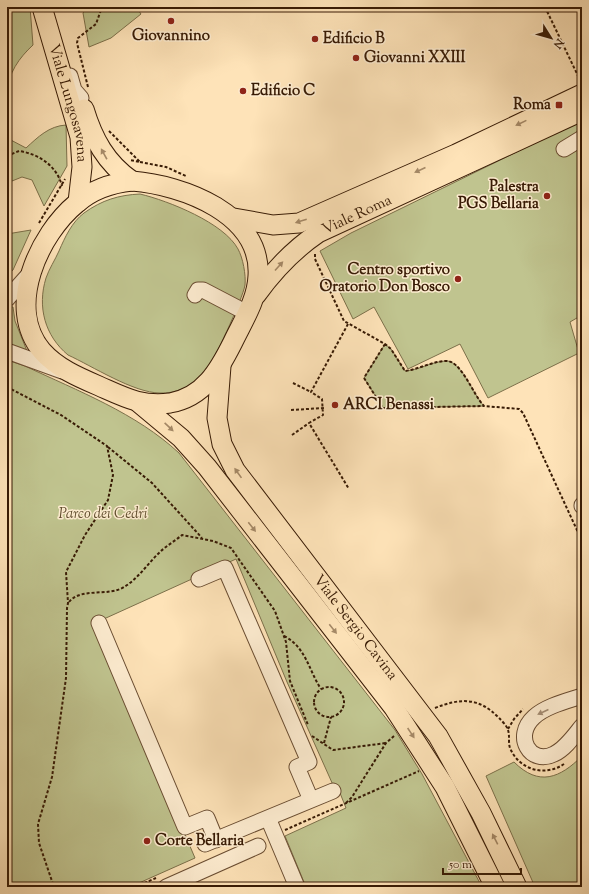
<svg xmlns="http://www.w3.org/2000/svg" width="589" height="894" font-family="'Sorts Mill Goudy',serif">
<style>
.green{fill:#c0c48f;stroke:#7c704a}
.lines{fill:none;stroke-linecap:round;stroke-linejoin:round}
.minor-casing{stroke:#6a4d32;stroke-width:17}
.major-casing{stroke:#381b05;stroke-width:21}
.path{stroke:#381b05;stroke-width:2;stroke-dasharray:3 2;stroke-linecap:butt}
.minor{stroke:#feedd1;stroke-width:15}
.major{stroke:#fee3b8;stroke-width:19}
.oneway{fill:#a58967}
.oneway2{fill:#a58e75}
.poi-dot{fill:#8f2418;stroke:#feedd1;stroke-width:1.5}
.labels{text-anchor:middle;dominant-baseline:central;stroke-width:3;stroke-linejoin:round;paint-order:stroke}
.poi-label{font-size:15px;font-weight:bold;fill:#381b05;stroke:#feedd1;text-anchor:start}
.street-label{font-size:15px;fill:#381b05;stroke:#feedd1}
.park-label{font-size:15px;font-style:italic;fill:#614e2e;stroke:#feedd1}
</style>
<rect width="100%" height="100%" fill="#fee3b8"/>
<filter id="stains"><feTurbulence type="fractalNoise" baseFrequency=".005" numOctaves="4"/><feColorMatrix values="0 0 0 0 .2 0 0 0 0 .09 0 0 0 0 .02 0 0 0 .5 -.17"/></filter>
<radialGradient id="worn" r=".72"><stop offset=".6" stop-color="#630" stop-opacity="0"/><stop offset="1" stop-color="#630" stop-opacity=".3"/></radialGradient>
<!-- green -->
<path class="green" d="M7,7h23l3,38c-14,13 -25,28 -26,49z
M87,7h49l5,7 -30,24 -22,9 -6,-34z
M582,120v195l-12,7 9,31 -91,45 -28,-54 -52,25 -34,-62 -21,12 -33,-68 31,-18z
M66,125l1,41 -23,40 -12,-26 -10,-3 -15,6v-45l19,10c12,-11 23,-22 40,-23z
M140,194c29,7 84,29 98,55 5,9 8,26 7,36 -2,13 -33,81 -42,90 -10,11 -28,19 -43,18 -26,0 -68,-27 -92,-38 -23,-19 -31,-48 -22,-77 3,-9 9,-18 13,-27 6,-14 13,-29 25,-38 18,-13 35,-18 56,-19z
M31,230l-18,40 -6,5v-41z
M12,307h1l2,14 12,30 -20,-6v-33z
M385,344l6,5 14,22c14,-1 26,-9 40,-10 16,-2 28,34 39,45l-101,2 -19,-30z
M7,360l18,6c53,25 111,47 154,87l216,277 27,44 60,113h-176l-21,-51 61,-28 -6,-15 -7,-8 -46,-103 -51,-123 -141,64 100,235 -65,29h-123z
M582,756v131h-47l-49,-111 28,-14c25,25 46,16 68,-6z"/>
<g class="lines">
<defs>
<path id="minor" d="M70,76l4,14 7,8
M564,149l18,-11
M195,295l3,-5h5l44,23
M7,299l25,-28
M7,351l55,20
M582,506v-1
M199,579l26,-11 84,194 -12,5 14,33
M99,623l86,204 22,-9 9,22
M582,696c-15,5 -36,10 -48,21 -21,19 -4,49 20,37 11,-5 20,-18 28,-28
M268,818l29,69
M205,844l128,-53
M166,887l92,-41"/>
<g id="major">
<path id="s1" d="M42,7l38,130 2,30 -4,35"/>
<path d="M84,109c9,30 22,54 48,72"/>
<path d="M132,181c51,4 130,33 126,95 -1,24 -15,45 -25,66 -14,28 -29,55 -63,61 -28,4 -46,-6 -71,-17 -21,-9 -42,-18 -57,-35 -37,-44 -3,-117 35,-148 16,-14 35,-20 55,-22z"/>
<path d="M234,218l39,7 26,-2 157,-69 126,-60"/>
<path id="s2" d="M256,295c18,-25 37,-45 62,-62l264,-122"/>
<path id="s3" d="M221,366l-4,52 5,26 13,26 203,266 43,77 36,74"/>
<path d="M139,403l42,35 26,29 187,241 51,79 50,100"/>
</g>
</defs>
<!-- minor casing -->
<use href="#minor" class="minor-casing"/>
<!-- major casing -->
<use href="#major" class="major-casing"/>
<!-- path -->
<path class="path" d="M545,7l35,73
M7,36l4,-9v-20
M88,87l-11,-44 1,-5 18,-14 6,-17
M109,131l31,31 -10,-2
M7,156l12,-5c20,3 38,15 43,35
M140,162l26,5 20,9
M39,223l26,-44
M315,254v5l29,62 41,23 6,5 14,22c14,-2 26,-9 40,-10 16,-2 28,34 39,45l35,3 4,4 59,128
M348,324l-37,68 11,7 1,16 -14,8 40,66
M385,344l-21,34 19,30 101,-2
M7,376l3,-10
M293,383l18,9
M7,387l54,28 46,31 6,29 -5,25 -23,35 -19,37 2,31 -1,5 -1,70 -14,99 -14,47 1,19 15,44
M291,410l33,-2
M292,435l17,-12
M108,447l44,36 50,55
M69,602c12,-15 39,-5 55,-15 14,-8 24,-24 36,-35 6,-6 15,-11 22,-17l31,6 18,7 44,63 11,31 4,39 18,44
M284,636c22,11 25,35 37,53
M314 702a15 15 0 1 1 30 0a15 15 0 1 1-30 0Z
M435,708c25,-10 44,-11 64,10 3,3 8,8 9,12 2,6 0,12 2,18 9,22 35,29 54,16
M508,729l6,-10 9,-10
M312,736l21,14 53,-7
M324,743l7,-26
M346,803l6,-6 34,-54 8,-7
M285,830l134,-59
M135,887l21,-9"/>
<!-- minor -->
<use href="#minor" class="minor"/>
<!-- major -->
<use href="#major" class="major"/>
</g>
<!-- one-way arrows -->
<defs><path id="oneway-solid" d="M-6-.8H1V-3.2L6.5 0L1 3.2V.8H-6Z"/></defs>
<g class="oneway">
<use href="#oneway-solid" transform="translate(521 123) rotate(154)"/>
<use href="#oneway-solid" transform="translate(104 154) rotate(-119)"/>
<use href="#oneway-solid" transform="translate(420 170) rotate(156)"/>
<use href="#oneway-solid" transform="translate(301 221) rotate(163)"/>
<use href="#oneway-solid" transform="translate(279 266) rotate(-48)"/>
<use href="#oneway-solid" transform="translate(169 427) rotate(43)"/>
<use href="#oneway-solid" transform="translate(238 473) rotate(-125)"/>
<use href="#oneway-solid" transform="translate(252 527) rotate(52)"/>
<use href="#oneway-solid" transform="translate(333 629) rotate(52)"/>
<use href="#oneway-solid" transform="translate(411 733) rotate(56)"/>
<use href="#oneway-solid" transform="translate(495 839) rotate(-117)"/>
</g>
<use class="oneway2" href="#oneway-solid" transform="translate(543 712) rotate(155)"/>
<!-- markers -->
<g class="poi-dot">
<circle cx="171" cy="21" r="4"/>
<circle cx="315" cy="39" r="4"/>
<circle cx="356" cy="58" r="4"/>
<circle cx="243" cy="91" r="4"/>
<rect x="555" y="101" width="8" height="8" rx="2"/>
<circle cx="547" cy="196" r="4"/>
<circle cx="458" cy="279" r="4"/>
<circle cx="335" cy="405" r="4"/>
<circle cx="147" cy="841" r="4"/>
</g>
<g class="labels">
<!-- poi labels -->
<g class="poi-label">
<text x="171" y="36" text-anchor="middle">Giovannino</text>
<text x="323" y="39">Edificio B</text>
<text x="364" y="58">Giovanni XXIII</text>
<text x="251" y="91">Edificio C</text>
<text x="551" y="105" text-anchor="end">Roma</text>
<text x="539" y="187" text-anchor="end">Palestra<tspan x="539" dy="17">PGS Bellaria</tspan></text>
<text x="450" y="270" text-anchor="end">Centro sportivo<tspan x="450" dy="17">Oratorio Don Bosco</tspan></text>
<text x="343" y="405">ARCI Benassi</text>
<text x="155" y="841">Corte Bellaria</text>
</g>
<!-- street labels -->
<g class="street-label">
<text stroke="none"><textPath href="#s1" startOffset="100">Viale Lungosavena</textPath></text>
<text stroke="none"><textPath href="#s2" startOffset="131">Viale Roma</textPath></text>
<text stroke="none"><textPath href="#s3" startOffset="306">Viale Sergio Cavina</textPath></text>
</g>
<!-- park labels -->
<g class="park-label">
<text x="103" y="514">Parco dei Cedri</text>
</g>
</g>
<!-- margin -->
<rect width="589" height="894" fill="none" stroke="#fee3b8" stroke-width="24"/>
<rect x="8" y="8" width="573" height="878" fill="none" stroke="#381b05" stroke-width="2"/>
<rect x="12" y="12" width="565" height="870" fill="none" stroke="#381b05"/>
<!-- north arrow -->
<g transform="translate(551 38) rotate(127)" stroke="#feedd1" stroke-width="3" paint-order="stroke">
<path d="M0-3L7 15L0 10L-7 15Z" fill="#381b05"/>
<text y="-6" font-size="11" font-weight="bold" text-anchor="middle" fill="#381b05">N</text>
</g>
<!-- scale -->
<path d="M443 868v6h78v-6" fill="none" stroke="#381b05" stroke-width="2"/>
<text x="449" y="868" font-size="12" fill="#381b05" stroke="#feedd1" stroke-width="3" paint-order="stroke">50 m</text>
<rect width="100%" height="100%" filter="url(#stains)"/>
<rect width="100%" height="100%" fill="url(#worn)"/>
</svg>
